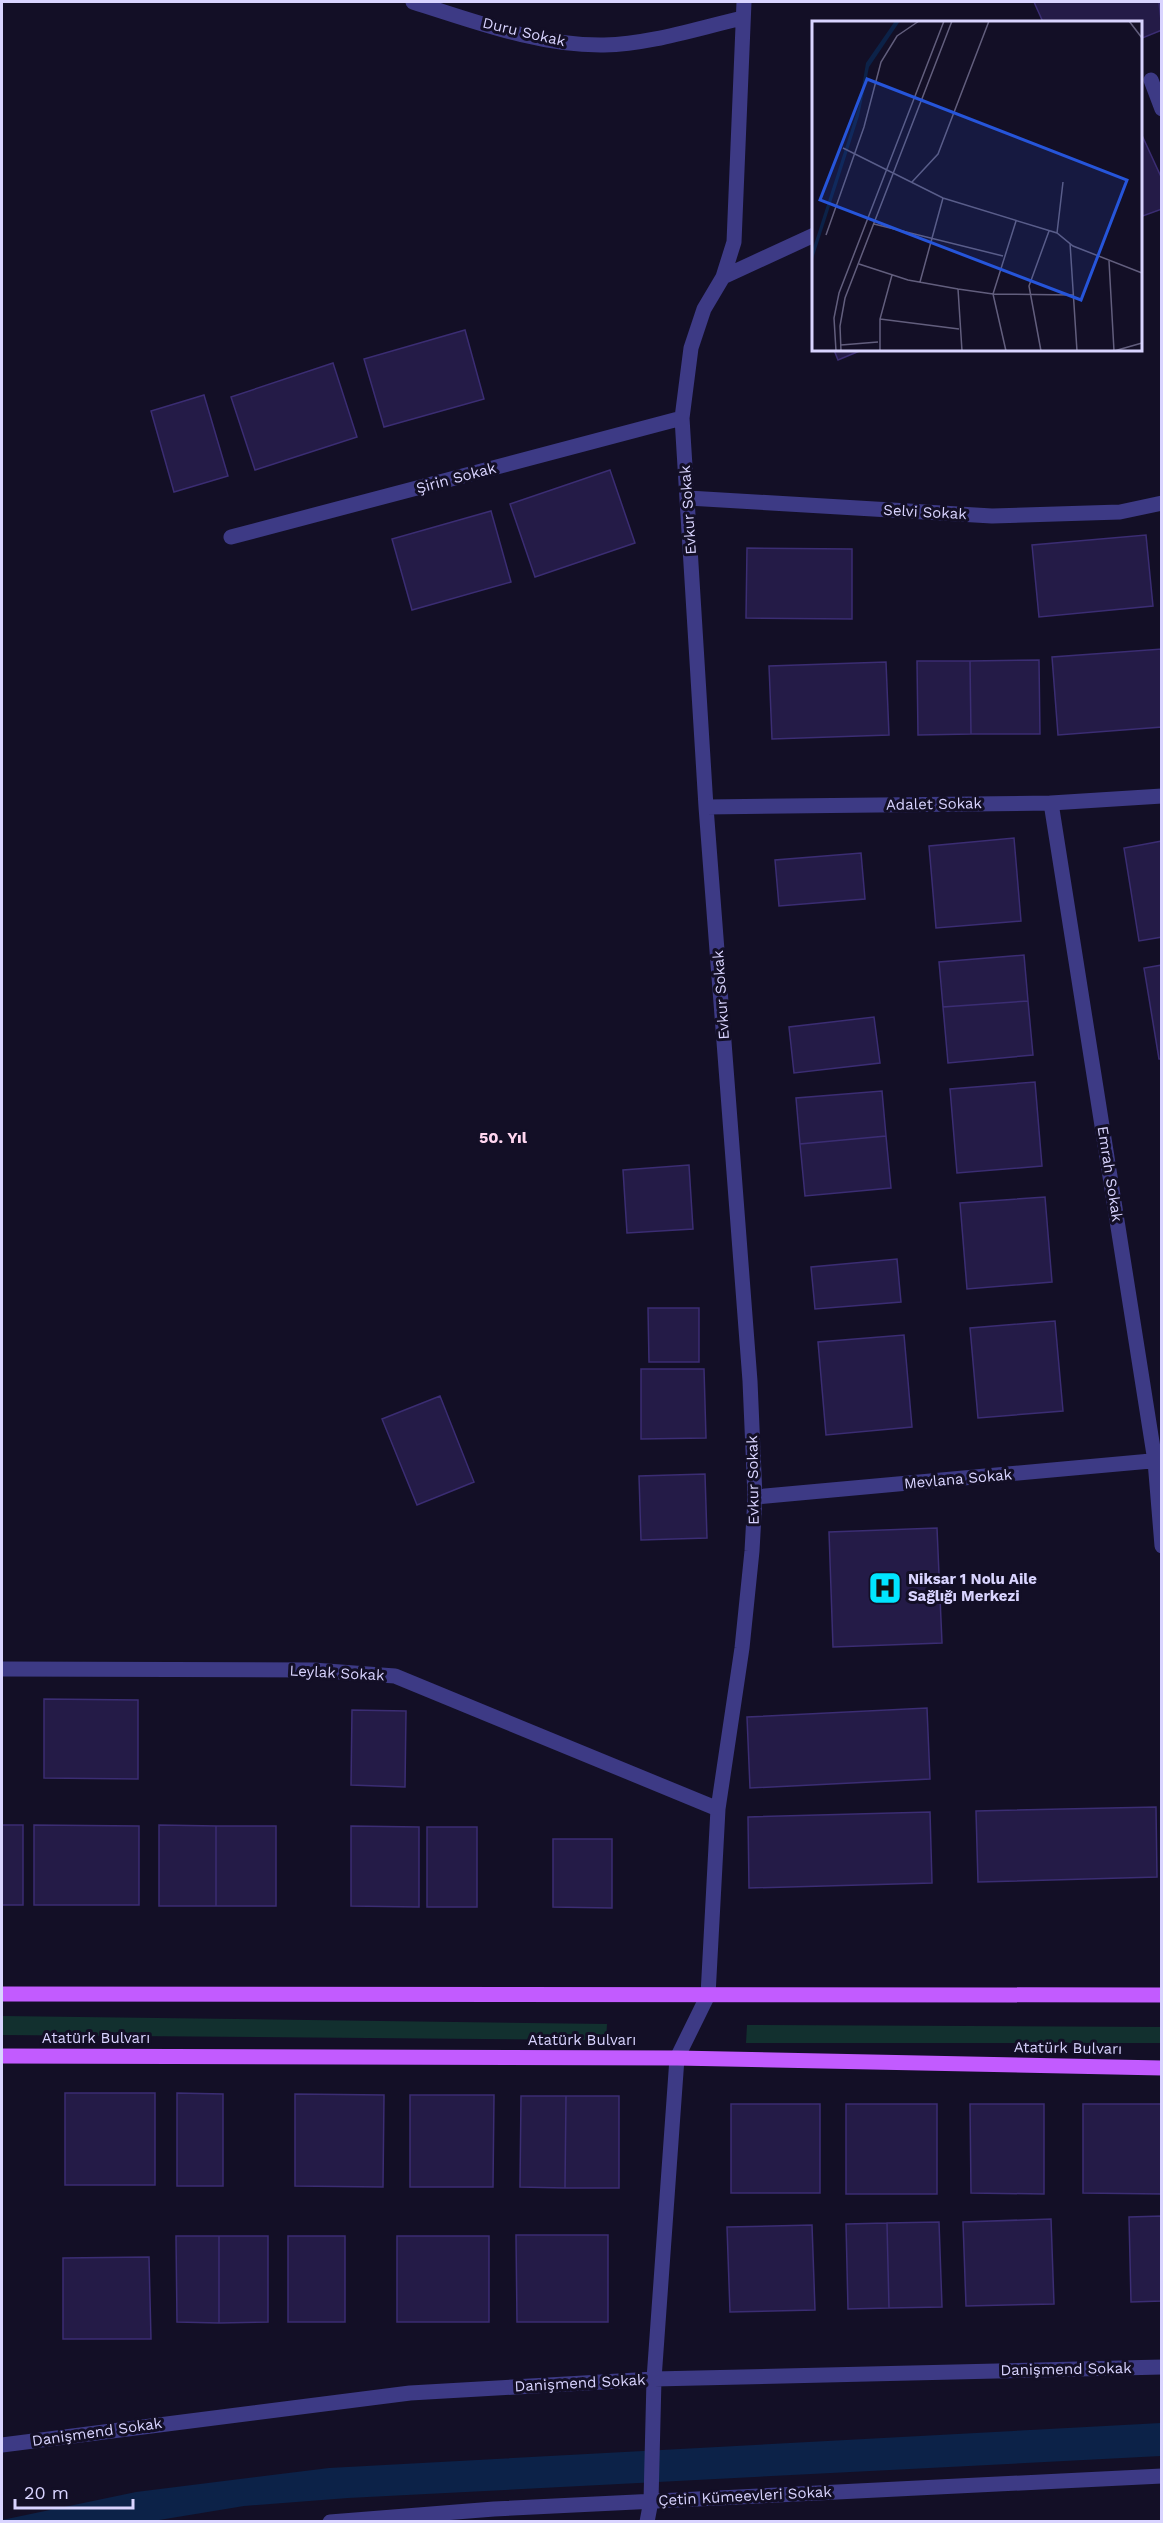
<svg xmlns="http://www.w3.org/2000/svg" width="1163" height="2523" font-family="'Work Sans',sans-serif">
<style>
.green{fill:#12302f}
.water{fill:#0c2248}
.building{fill:#241b47;stroke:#3b2d73;stroke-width:1.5}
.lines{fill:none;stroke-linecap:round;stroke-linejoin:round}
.minor{stroke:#3d3a85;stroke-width:15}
.major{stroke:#c25bff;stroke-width:15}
.labels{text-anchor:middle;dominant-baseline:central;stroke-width:6;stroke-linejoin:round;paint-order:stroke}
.street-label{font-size:15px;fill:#d9d4ff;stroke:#130f26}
.poi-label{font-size:15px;font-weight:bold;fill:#d9d4ff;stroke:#130f26;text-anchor:start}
.neighbourhood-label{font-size:16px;font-weight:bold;fill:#ffd6f0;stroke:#130f26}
.inset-road{fill:none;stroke:#625e7d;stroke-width:1.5}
.view{fill:#2655da;fill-opacity:0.15;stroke:#2655da;stroke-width:3}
.inset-edge{fill:none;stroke:#d9d4ff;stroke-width:3}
</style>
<rect width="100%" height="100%" fill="#130f26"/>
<!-- green -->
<path class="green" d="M2,2016l605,8 -1,16 -604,-5z
M747,2025l414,2 1,16h-416z"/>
<!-- water -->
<path class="water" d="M1161,2423v33l-813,42 -104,8 -91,15 -151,1v-2l134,-28 193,-24z"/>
<!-- building -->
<path class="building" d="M1034,2h125l3,28 -22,9v-17h-97z
M1140,131l22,48v30l-22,8z
M465,330l19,69 -100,28 -20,-68z
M834,350h28l-24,10z
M333,363l24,74 -102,33 -24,-73z
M204,395l24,81 -54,16 -23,-81z
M610,470l25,73 -100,34 -25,-73z
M491,511l20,71 -99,28 -20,-71z
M1146,535l7,71 -114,11 -7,-72z
M747,548l105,1v70l-106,-1z
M1162,649v78l-104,8 -6,-78z
M1039,660l1,74h-69l-1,-73z
M917,661h53l1,73 -53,1z
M886,662l3,73 -117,4 -3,-73z
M1014,838l7,83 -85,7 -7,-82z
M1162,841v96l-23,4 -15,-93z
M861,853l4,46 -86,7 -4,-46z
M1024,955l4,46 -85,6 -4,-45z
M1162,965v94h-3l-15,-91z
M1028,1001l5,54 -85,8 -5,-56z
M874,1017l6,46 -86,10 -5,-46z
M1035,1082l7,84 -85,7 -7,-84z
M882,1091l4,45 -86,8 -4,-46z
M886,1136l5,52 -86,8 -5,-52z
M689,1165l4,64 -66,4 -4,-63z
M1045,1197l7,85 -85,7 -7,-86z
M897,1259l4,43 -86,7 -4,-42z
M648,1308h51v54h-50z
M1055,1321l8,90 -85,7 -8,-90z
M904,1335l8,92 -86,8 -8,-93z
M641,1369h63l2,69 -65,1z
M440,1396l34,86 -57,23 -35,-86z
M705,1474l2,64 -66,2 -2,-64z
M937,1528l5,115 -109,4 -4,-115z
M44,1699l94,1v79l-94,-1z
M927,1708l3,71 -180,9 -3,-71z
M352,1710l54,1 -1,76 -54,-2z
M1156,1807l1,70 -179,5 -2,-71z
M930,1812l2,71 -183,5 -1,-71z
M2,1825h21v80h-21z
M34,1825l105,1v79h-105z
M159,1825l57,1v80h-57z
M216,1826h60v80h-60z
M351,1826l68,1v80l-68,-1z
M427,1827h50v80h-50z
M553,1839h59v69l-59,-1z
M65,2093h90v92h-90z
M177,2093l46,1v92h-46z
M295,2094l89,1 -1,92 -88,-1z
M410,2095h84l-1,92h-83z
M521,2096h45l-1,92 -45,-1z
M566,2096h53v92h-54z
M731,2104h89v89h-89z
M846,2104h91v90h-91z
M970,2104h74v90l-73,-1z
M1083,2104h79v90l-79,-1z
M1162,2216v85l-31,1 -2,-85z
M1051,2219l3,85 -88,2 -3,-84z
M939,2222l3,85 -53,1 -2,-85z
M887,2223l2,85 -41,1 -2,-85z
M812,2225l3,85 -85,2 -3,-85z
M516,2235h92v87h-91z
M176,2236h43v87l-42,-1z
M219,2236h49v86l-49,1z
M288,2236h57v86h-57z
M397,2236h92v86h-92z
M149,2257l2,82h-88v-81z"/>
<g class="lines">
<!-- minor -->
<path class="minor" d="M413,2c61,19 126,44 191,43 47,-1 94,-17 139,-27
M1151,80l11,29
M723,277l91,-42
M688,498l304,18 128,-4 42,-9
M231,537l451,-119
M1051,803l104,658 7,85
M706,807l345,-4 111,-7
M755,1497l407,-37
M2,1669l311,1 82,6 323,133
M2,2445l408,-52 244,-14 508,-12
M330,2522l164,-13 668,-33
M647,2522l4,-21 3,-122 23,-321 31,-63 10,-186 24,-161 10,-97 3,-54 -5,-116 -44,-574 -24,-389 9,-70 13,-39 19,-32 11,-35 10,-240"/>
<!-- major -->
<path class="major" d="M2,1994l1160,1
M2,2056l675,2 485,10"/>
</g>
<!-- icons -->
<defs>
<symbol id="hospital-square" viewBox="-11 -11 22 22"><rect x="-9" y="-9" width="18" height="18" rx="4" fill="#00e5ff" stroke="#130f26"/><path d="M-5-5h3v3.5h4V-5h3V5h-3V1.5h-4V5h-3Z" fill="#111"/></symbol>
</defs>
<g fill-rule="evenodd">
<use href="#hospital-square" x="866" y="1569" width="38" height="38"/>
</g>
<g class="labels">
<!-- street labels -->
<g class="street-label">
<text transform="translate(524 32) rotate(13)">Duru Sokak</text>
<text transform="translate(456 478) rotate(-15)">Şirin Sokak</text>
<text transform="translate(688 510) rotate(-94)">Evkur Sokak</text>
<text transform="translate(925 512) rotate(3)">Selvi Sokak</text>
<text transform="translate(934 804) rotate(-1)">Adalet Sokak</text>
<text transform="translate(721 995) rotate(-94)">Evkur Sokak</text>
<text transform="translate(1110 1174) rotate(81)">Emrah Sokak</text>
<text transform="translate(958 1479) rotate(-5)">Mevlana Sokak</text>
<text transform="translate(753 1480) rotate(-91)">Evkur Sokak</text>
<text transform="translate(337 1673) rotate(3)">Leylak Sokak</text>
<text x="96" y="2038">Atatürk Bulvarı</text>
<text x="582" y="2040">Atatürk Bulvarı</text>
<text transform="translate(1068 2048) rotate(1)">Atatürk Bulvarı</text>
<text transform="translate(1066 2369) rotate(-1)">Danişmend Sokak</text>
<text transform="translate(580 2383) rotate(-3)">Danişmend Sokak</text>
<text transform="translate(97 2432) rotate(-8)">Danişmend Sokak</text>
<text transform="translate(745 2496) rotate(-3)">Çetin Kümeevleri Sokak</text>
</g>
<!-- poi labels -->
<g class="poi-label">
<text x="908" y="1579">Niksar 1 Nolu Aile<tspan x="908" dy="17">Sağlığı Merkezi</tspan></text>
</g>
<!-- neighbourhood labels -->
<g class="neighbourhood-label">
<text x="503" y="1137">50. Yıl</text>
</g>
</g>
<!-- overview -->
<g transform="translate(812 21)">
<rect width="330" height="330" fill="#130f26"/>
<path d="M83,0h5l-31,46 -10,49 -47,146v-11l47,-146 7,-42z" fill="#0c2248"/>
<path class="inset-road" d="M317,0l13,17M31,127l100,50 114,35 16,13 69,27M100,161l26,-28 51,-133M62,203l129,32M245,212l6,-51M14,214l38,-108 17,-65 16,-26 22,-15M258,222l7,108M297,240l5,90M47,243l49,16 50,9 35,5 80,1M108,261l23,-84M146,268l4,62M68,298l79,10M29,324l37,-3M24,330l-2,-33 5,-25 105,-272M29,330l-1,-25 5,-28 107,-277M68,330v-32l12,-44M194,330l-13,-57 23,-73M229,330l-12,-65 20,-55M302,330l28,-8"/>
<path class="view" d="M55,58l260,101 -46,120 -261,-100z"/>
<rect width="330" height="330" class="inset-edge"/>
</g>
<!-- border -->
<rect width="1163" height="2523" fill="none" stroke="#d9d4ff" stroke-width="6"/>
<!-- scale -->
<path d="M15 2499v9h118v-9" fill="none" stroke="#d9d4ff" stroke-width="3"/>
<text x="24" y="2499" font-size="18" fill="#d9d4ff" stroke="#130f26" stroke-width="4.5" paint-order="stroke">20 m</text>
</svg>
